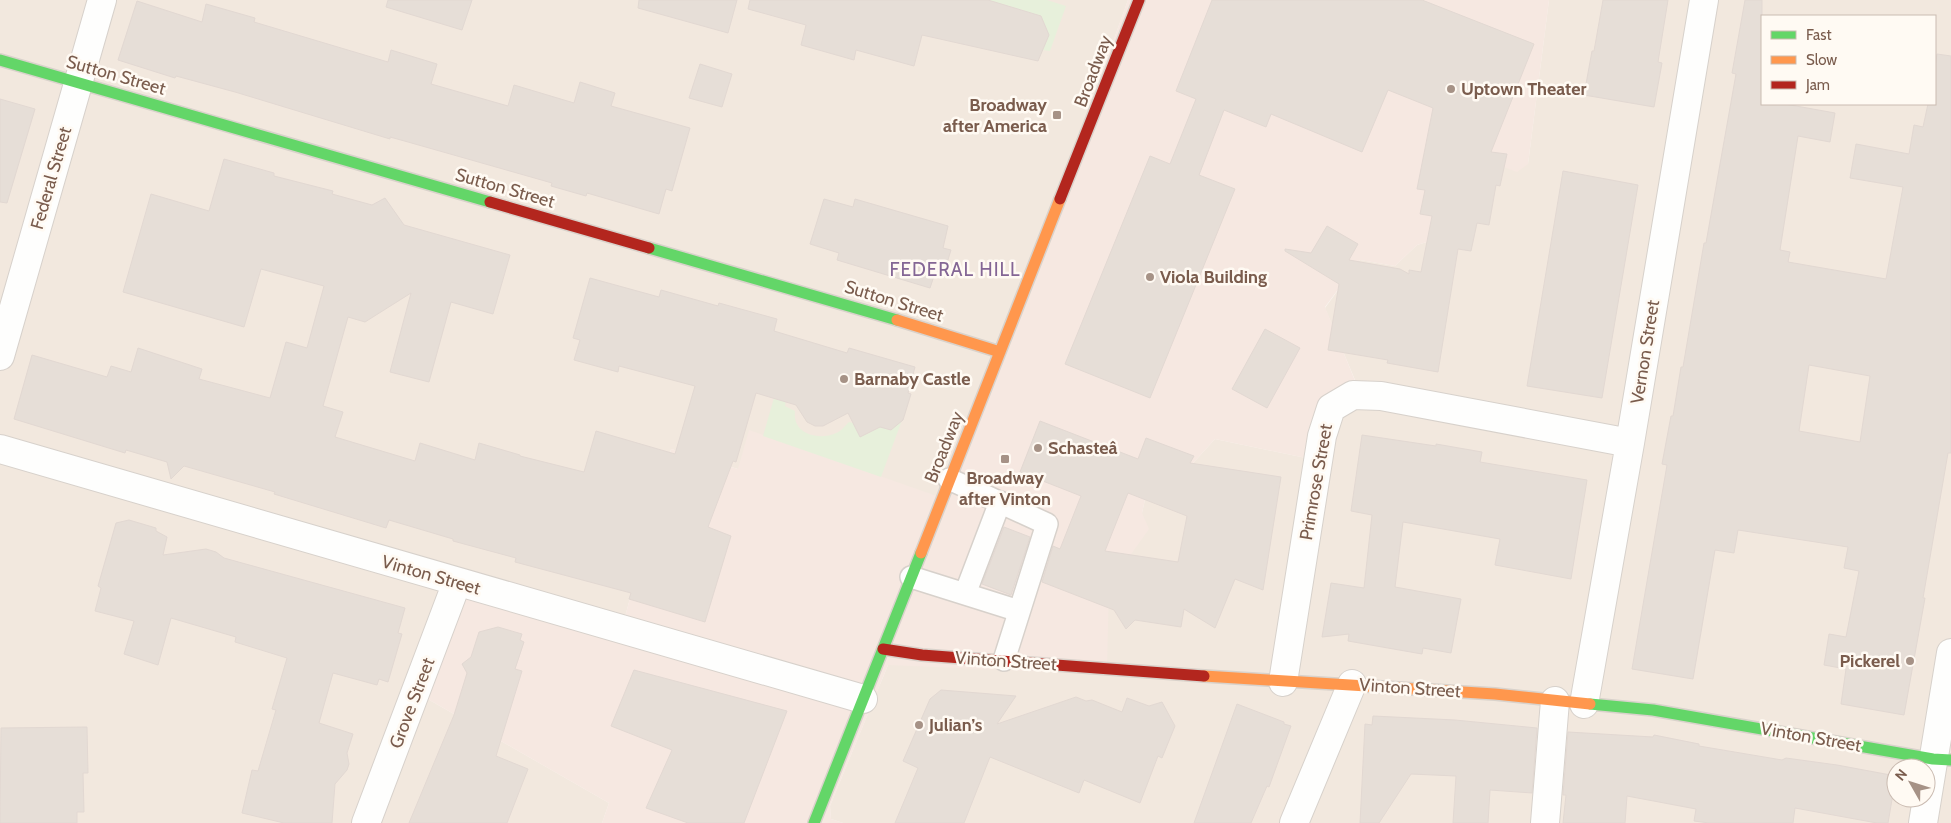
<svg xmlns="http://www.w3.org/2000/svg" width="1951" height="823" font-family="Cabin,sans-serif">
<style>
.residential{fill:#f2e8de;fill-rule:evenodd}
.commercial{fill:#f6e8e1}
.green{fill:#e7f0db}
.building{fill:#e6ded7;stroke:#e2d8d2;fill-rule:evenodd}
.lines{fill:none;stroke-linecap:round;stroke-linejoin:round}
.lane-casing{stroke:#d7d1cb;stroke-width:24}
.street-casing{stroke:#d7d1cb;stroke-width:30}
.fast-casing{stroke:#d9d2cb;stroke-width:14}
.slow-casing{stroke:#d9d2cb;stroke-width:14}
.jam-casing{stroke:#d9d2cb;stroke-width:14}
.lane{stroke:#fefefd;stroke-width:21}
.street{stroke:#fefefd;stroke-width:28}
.fast{stroke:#63d668;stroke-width:11}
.slow{stroke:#ff974d;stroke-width:11}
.jam{stroke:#b3261e;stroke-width:11}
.poi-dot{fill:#a69286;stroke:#fffaf3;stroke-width:2}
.labels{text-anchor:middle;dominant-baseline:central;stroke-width:5;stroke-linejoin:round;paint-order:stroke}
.street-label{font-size:18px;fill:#7a5c4d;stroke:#fffaf3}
.poi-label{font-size:18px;font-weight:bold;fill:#7a5c4d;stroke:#fffaf3;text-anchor:start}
.neighbourhood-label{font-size:19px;letter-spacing:1px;fill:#846695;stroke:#fffaf3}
</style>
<rect width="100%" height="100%" fill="#f9f5f0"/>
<!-- residential -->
<path class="residential" d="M0,0h1128l-180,500 -210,-31 -67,-20 -48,175 -197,74 183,105 -7,20h-602z
M1549,0h402v823h-1108l-12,-4 -1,-13 58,-141 221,-80 33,-72 4,-18 29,-12 40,-44 91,19 20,-41 34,-25 -35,-84 35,-48 35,6 22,-21 13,-4 63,-78 35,1zM1762,16h173v88h-173zM1896,768h30v30h-30z"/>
<!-- commercial -->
<path class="commercial" d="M1128,0h421l-21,164 -11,8 -24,-9 -63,78 -13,4 -22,21 -35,-6 -35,47 35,86 -54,65 -91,-19 -40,44 -29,12 -4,18 7,16 -40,56 -2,84 -10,5 -209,-9 -58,141 1,13 12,4h-241l7,-20 -183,-105 39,-112 158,38 48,-175 67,20 11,-39 199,70z"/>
<!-- green -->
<path class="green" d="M988,0h59l19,6 -16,45 -8,-1 7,-15 -8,-19z
M776,391l11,3 -2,12 10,5c-3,23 23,30 41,22 4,-1 9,-7 13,-11l4,1 4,8 10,3 9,-5 1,-5 12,6 11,-7 5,-11 -24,65 -118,-41z"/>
<!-- building -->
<path class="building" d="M388,0h84l-10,30 -76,-23z
M639,0h98l-9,33 -90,-25z
M750,0h238l53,16 8,19 -11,26 -116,-26 -8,31 -58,-16 -2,10 -53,-15 5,-20 -58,-16z
M1212,0h210l112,44 -43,108 16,2 -7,32 -4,-1 -7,40 -12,-2 -6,28 -13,-2 -20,123 -51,-9 1,-3 -60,-10 11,-66 -54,-33v-2l26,4 16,-27 31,18 -9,16 51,9 9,5v-4l12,2 11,-56 -12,-2 5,-24 -8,-1 16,-81 -45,-18 -26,62 -91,-38 -5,13 -42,-17 -25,65 36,14 -85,209 -85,-34 85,-208 20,8 26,-65 -20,-8z
M1603,0h65l-10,62 4,1 -8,44 -70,-12 8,-44h2z
M1745,0h17v104h23l50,9 -5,29 -32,-6 -18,114 10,2 -2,10 98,17 17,-92 -53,-9 6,-34 53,10 5,-29 9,2 5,-23h7v-38l2,-12 14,2v397h-3l-25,145h2l-21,117 -63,-11 5,-35 -22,-4 5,-31 17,3 13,-66 -15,-3 4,-21 -110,-17 -4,23 -19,-3 -22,129 -61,-10 35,-204 -5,-1 9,-48h2l8,-49h2l21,-124h2l30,-169 -4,-1zM1809,365l61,11 -10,66 -61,-11z
M137,1l65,21 4,-18 49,14 -1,4 134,40 3,-12 46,14 -6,20 77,22 6,-21 60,18 6,-21 35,11 -4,13 79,22 -18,63 -6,-2 -7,25 -72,-21 -1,3 -35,-10 1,-3 -144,-41 -18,-5v2l-155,-47 -59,-16 -1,2 -57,-18z
M700,64l32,10 -10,33 -33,-9z
M0,99l35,10 -28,94 -7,-1z
M224,159l50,14v3l59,15 -1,3 40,11 13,-7 19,27 106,30 -17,59 -42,-12 -22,80 -39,-10 21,-79 -46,29 -17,-5 -25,89 20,6 -8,25 80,24 5,-18 55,17 4,-17 41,12v1l64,16 12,-41 79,23 20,-68 -76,-20 -1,6 -44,-12 6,-20 -7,-2 17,-60 69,19 2,-7 57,16 1,-3 58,16 -3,12 73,22 2,-5 66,19 -7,26 3,1 -8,26 -12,10 -11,-3 -20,10 -12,-24 -25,13h-8l-8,-4 -11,-17 -40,-12 -20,69 -3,-1 -25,66 23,9 -26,86 -76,-23 2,-6 -116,-31 1,-4 -63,-17v-2l-64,-19 -3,8 -112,-34 1,-2 -91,-26 -13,13 -4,-17 -41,-12 -1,3 -111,-34 18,-64 75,22 4,-11 20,6 7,-24 64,21 -3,10 71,19 16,-56 21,6 17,-62 -63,-17 -17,58 -121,-35 28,-98 58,17z
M1563,171l75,14 -36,213 -75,-12z
M824,199l29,8 2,-8 93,27 -5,22 8,2 -8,26 -8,-3 -5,15 -93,-28 2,-7 -29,-9z
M1265,329l35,19 -33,60 -35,-19z
M1040,421l98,38 8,-21 48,18 -4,7 91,14 -18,113 -28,-11 -20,49 -31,-19 -3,18 -46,-7 -9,9 -12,-19 -72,-28 11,-36 7,3 21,-53 -61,-24zM1128,493l59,23 -9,46 -73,-11z
M1362,435l74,11v-2l46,8 -2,10 107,18 -16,99 -76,-14 5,-26 -97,-17 -8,65 66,12 -10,54 -28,-5 -1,6 -74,-13 1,-7 -27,3 9,-54 33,5 8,-73 -21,-4z
M129,520l27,8v3l11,6 -4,18 43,-6 10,3 8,6 181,50 -7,25 4,1 -14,48 -9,-3 -2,6 -44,-12 -14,50 34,11 -6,19 2,11 -2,6 -12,14 -3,39h-48l-42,-10 10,-43 6,1 18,-61 -4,-1 15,-51 -52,-16 1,-5 -65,-19 -13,47 -34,-11 10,-33 -39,-10 6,-23 -3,-2 18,-63z
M1004,527l26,10 -19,58 -29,-11z
M498,627l24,7 -2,6 4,2 -9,27 7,2 -26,85 32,13 -21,54h-98l45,-108 13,-42 -5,-9 9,-7 8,-25z
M634,670l153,41 -43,112h-56l-42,-15 26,-58 -61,-24z
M941,690l75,6 -19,28 79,-27 10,4 6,-1 30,12 5,-14 22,8 13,-4 13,24 -13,32 -4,-2 -18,47 -56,-23 -5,13 -89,-36 -26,66h-69l23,-55 -15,-7 27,-62z
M1237,704l47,18v2l7,2 -22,61 -2,-1 -16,37h-57z
M1373,716l82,4 82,8 -5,65 -42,-3 -2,33h-35l3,-47 -45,-2 -32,49h-19l5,-99 7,1z
M87,727l1,46h-5l1,39h-7v11h-77l1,-95z
M1568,732l85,5 1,-2 45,9v2l83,14 4,-2 51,7 59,11 -8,47h-11l-82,-15 -2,15h-84l-15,-2 2,-12 -69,-13 -2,27h-62l3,-28h-3z"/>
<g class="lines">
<defs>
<path id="lane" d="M949,479l98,45 -43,136
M911,577l108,34
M965,594l35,-92"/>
<path id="street" d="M0,356l102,-356
M0,449l863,250
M1283,682l39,-246 9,-28 22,-13 28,1 249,47
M1584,704l46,-261 74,-443
M366,823l91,-241
M1294,823l58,-139
M1545,823l10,-122
M1923,823l28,-170"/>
<path id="fast" d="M0,60l490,142
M649,248l248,72
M1590,704l63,6 280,49 18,1
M814,823l107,-270"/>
<path id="slow" d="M897,320l103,32
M921,553l139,-354
M1204,676l291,18 95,10"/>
<path id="jam" d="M1060,199l79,-199
M490,202l159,46
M883,649l39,6 282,21"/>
</defs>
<!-- lane casing -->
<use href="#lane" class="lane-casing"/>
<!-- street casing -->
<use href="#street" class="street-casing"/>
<!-- fast casing -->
<use href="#fast" class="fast-casing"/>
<!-- slow casing -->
<use href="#slow" class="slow-casing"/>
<!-- jam casing -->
<use href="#jam" class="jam-casing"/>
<!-- lane -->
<use href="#lane" class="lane"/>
<!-- street -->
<use href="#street" class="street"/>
<!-- fast -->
<use href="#fast" class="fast"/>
<!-- slow -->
<use href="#slow" class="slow"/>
<!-- jam -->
<use href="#jam" class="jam"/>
</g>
<!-- markers -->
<g class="poi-dot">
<circle cx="1451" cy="89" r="5"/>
<rect x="1052" y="110" width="10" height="10" rx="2.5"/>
<circle cx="1150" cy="277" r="5"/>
<circle cx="844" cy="379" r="5"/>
<circle cx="1038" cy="448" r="5"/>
<rect x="1000" y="454" width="10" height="10" rx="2.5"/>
<circle cx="1910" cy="661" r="5"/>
<circle cx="919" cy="725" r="5"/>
</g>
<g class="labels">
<!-- street labels -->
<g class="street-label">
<text transform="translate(1093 71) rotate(-69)">Broadway</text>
<text transform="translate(116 75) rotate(16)">Sutton Street</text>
<text transform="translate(51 178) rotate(-74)">Federal Street</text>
<text transform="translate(505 188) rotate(16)">Sutton Street</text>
<text transform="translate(894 301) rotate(17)">Sutton Street</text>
<text transform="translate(1645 352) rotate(-81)">Vernon Street</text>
<text transform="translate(944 447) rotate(-68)">Broadway</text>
<text transform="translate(1316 482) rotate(-80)">Primrose Street</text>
<text transform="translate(431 575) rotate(16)">Vinton Street</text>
<text transform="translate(1006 661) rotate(4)">Vinton Street</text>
<text transform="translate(1410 688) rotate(4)">Vinton Street</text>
<text transform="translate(412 703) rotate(-69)">Grove Street</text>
<text transform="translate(1811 737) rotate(10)">Vinton Street</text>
</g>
<!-- poi labels -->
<g class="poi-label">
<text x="1461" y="89">Uptown Theater</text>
<text x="1047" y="105" text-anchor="end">Broadway<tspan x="1047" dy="21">after America</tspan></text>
<text x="1160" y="277">Viola Building</text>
<text x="854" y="379">Barnaby Castle</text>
<text x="1048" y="448">Schasteâ</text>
<text x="1005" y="478" text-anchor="middle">Broadway<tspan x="1005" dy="21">after Vinton</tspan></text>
<text x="1900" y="661" text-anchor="end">Pickerel</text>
<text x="929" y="725">Julian’s</text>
</g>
<!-- neighbourhood labels -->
<g class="neighbourhood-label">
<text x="955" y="269">FEDERAL HILL</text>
</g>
</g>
<!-- legend -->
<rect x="1761" y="15" width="175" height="90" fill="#fffaf3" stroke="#cabbb1"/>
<rect x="1771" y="31" width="25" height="8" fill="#63d668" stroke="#cabbb1"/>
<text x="1806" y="40" font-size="15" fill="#7a5c4d">Fast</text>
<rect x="1771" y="56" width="25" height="8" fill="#ff974d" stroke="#cabbb1"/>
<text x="1806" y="65" font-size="15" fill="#7a5c4d">Slow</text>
<rect x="1771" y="81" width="25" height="8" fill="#b3261e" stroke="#cabbb1"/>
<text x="1806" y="90" font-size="15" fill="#7a5c4d">Jam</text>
<!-- north arrow -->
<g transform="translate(1911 783) rotate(309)"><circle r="24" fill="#fffaf3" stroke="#cabbb1"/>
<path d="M0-4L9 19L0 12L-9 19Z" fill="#a69286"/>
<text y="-8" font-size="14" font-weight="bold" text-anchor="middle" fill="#7a5c4d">N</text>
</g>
</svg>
